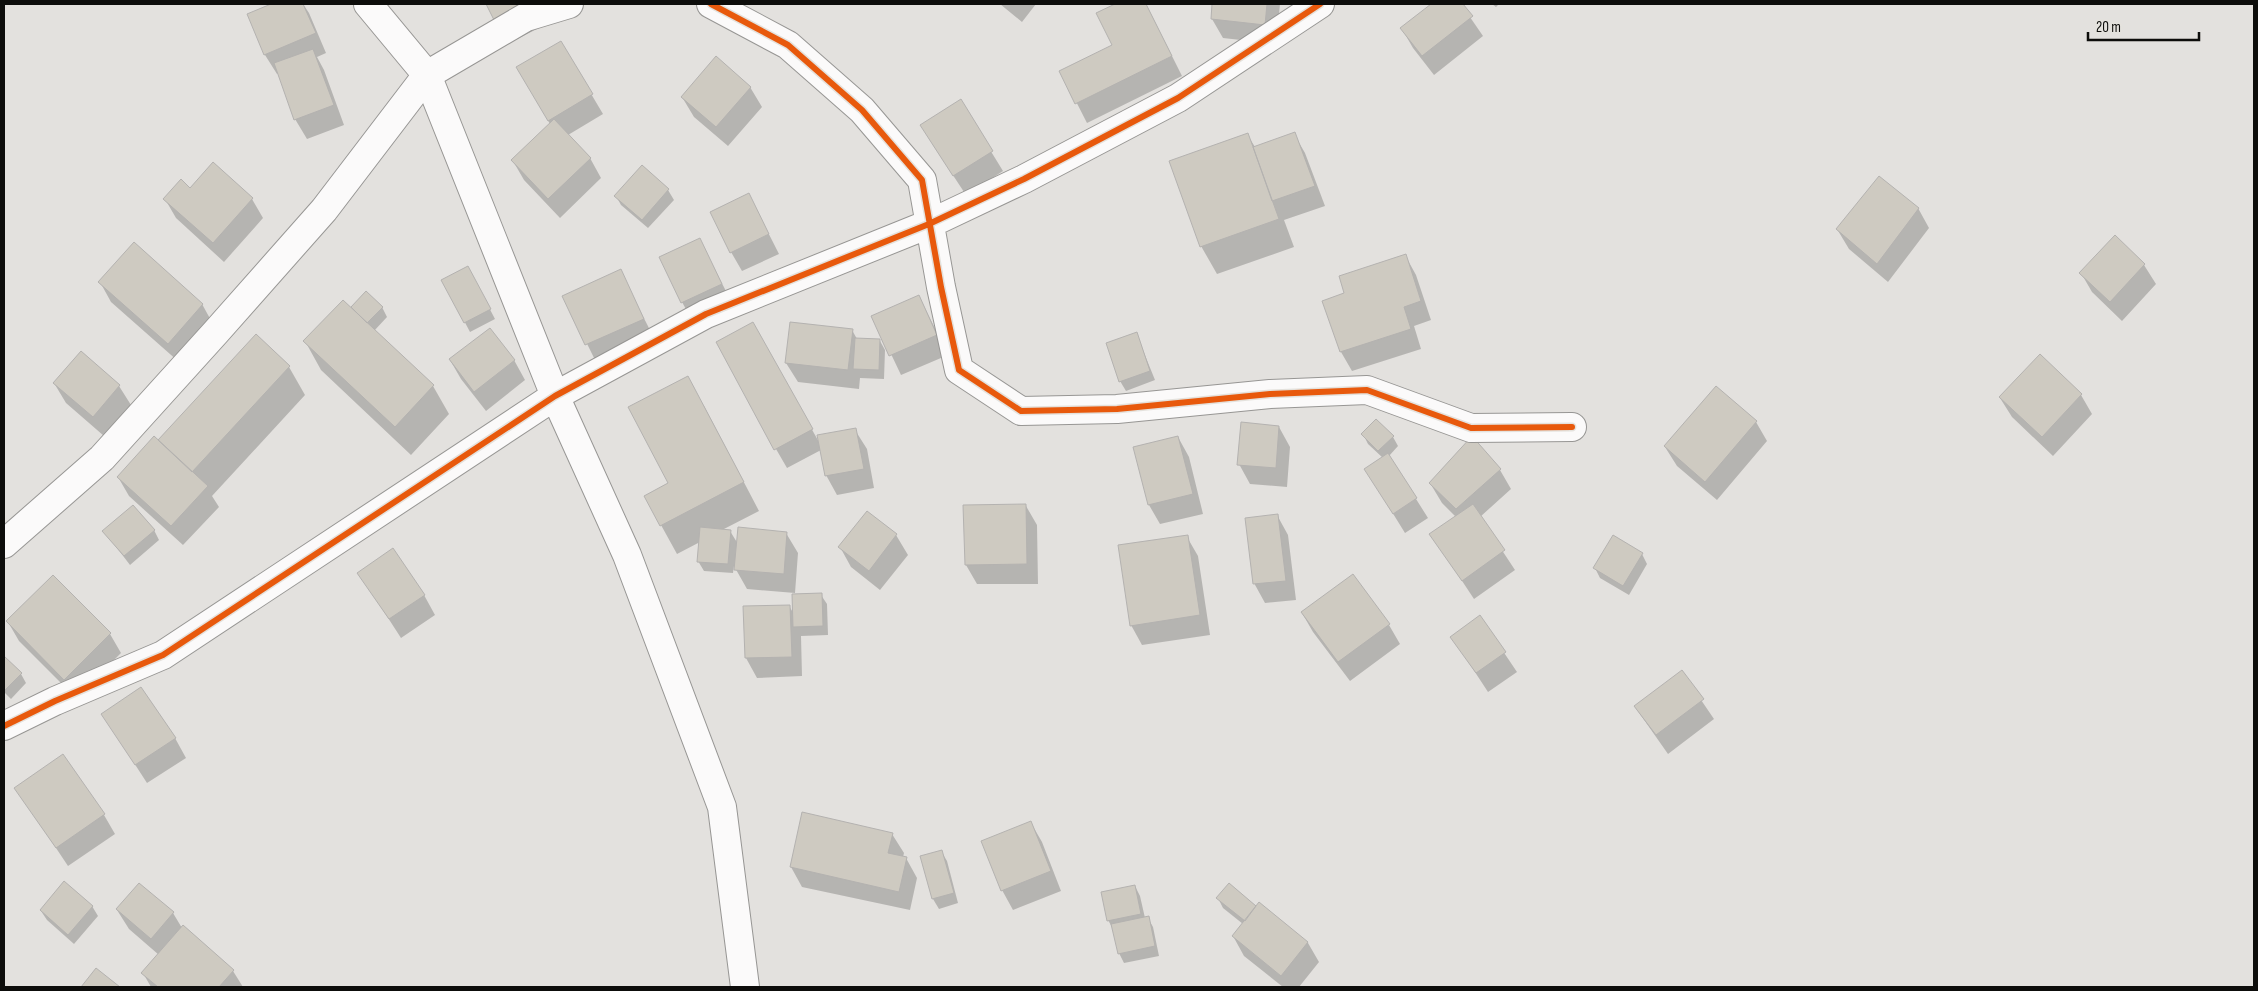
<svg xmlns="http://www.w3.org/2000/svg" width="2258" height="991" font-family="'Sofia Sans Condensed',sans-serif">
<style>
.shadow{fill:#0003}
.building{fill:#cecac1;stroke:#b4b2b0}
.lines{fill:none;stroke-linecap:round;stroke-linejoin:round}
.street-casing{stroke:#979694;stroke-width:30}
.secondary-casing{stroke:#979694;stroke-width:30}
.street{stroke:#fbfafa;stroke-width:28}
.secondary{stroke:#fbfafa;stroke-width:28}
.cycleway-casing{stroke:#e4e2dd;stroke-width:9}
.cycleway{stroke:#e8590c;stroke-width:6}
</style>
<rect width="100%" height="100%" fill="#e3e1de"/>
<!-- shadow -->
<path class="shadow" d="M275,4h28l6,9 17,40 -9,4 7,13 20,55 -37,14 -12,-20 -16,-46 -2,1 -12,-19 -17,-40z
M487,4h47l11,21 -36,18z
M1000,4h36l-14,18z
M1118,4h28l36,72 -95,47 -26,-51 53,-26 -16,-32z
M1213,4h67l-4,40 -53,-6 -11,-19z
M1433,4h28l22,32 -49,39 -21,-27 -11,-19z
M1492,4h7l-3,3z
M561,43l42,71 -35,21 22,23 11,20 -41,40 -36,-38 -11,-19 37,-37 -32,-56z
M750,87l12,20 -34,39 -34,-29 -12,-20z
M960,101l43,70 -37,24 -33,-50z
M1247,134l8,13 39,-13 11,19 20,53 -41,14 10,27 -77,27 -16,-28z
M642,167l26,23 6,10 -26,28 -27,-23 -5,-9z
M749,195l30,59 -37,17 -11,-19z
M165,199h87l11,19 -39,44 -48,-44z
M1918,208l11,20 -41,54 -39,-33 -12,-20z
M2115,237l29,28 12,19 -34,37 -30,-29 -11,-19z
M700,240l32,63 -39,19 -11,-20z
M1405,255l11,20 15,45 -17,6 7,23 -69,22 -11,-19 5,-58z
M620,271l34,67 -57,26 -33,-67z
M473,277l22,42 -25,13 -27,-51z
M100,282l102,22 11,20 -34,38 -68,-60z
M919,296l29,59 -47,20 -28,-59z
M352,307h30l5,10 -13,14 59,55 16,28 -38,41 -90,-85 -16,-29 51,-27z
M852,330l5,9 23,2 5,9 -1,29 -24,-1 -1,11 -61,-7 -12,-19z
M1136,333l19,47 -29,11 -6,-10z
M256,336l33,31 16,28 -93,101 7,11 -36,38 -54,-49 -11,-19 40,-36z
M764,343l56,101 35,-14 12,19 7,39 -37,7 -11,-20 -5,-25 -34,18 -11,-19z
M81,352l38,34 12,19 -27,31 -38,-33 -12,-20z
M450,360h64l11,20 -39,31 -25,-32z
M2081,395l11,19 -39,42 -41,-39 -12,-19z
M704,406l55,105 -37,19 8,1 8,13 48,-11 12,20 -3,40 -48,-4 -13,-23 -1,7 -29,-2 -6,-10 2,-19 -23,12 -32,-58 25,-13z
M1756,422l11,19 -50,59 -40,-34 -12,-19z
M1279,427l11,20 -3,40 -37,-3 -11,-20z
M1363,434l30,3 5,9 -9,10 39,62 -23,15 -39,-63 17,-12 -15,-14z
M1178,437l11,20 14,57 -43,10 -11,-19z
M1500,470l11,19 -31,28 35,53 -41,29 -43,-65 25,-17 -14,-14 -12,-20z
M1026,506l11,19 1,59h-61l-11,-19z
M867,512l29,23 12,20 -28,35 -29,-23 -11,-20z
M1277,515l11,20 8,65 -31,3 -11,-20z
M154,530l5,10 -29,25 -26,-34z
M1187,537l11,19 12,79 -68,10 -11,-20z
M1642,554l5,10 -18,31 -29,-17 -5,-10z
M359,573l65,22 11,20 -34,23z
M53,577l57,57 11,19 -45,45 -57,-57 -11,-19z
M821,595l6,9 1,31 -27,1 1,40 -45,2 -11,-20 -2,-51 45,-1 5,8z
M1302,613l87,12 11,19 -50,37 -37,-49z
M1480,617l37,55 -29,20 -36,-55z
M4,657l17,17 5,9 -15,16 -7,-7z
M1682,672l32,47 -46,35 -33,-47z
M103,715l72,23 11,20 -39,25z
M16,788l88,27 11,19 -47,32z
M1031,823l11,19 19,49 -48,19 -11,-20z
M892,834l12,19 -1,4 3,1 11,20 -7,32 -108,-23 -11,-20z
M941,851l6,10 11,42 -19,6 -6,-10 -11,-42z
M1135,886l5,10 5,22h3l5,9 6,29 -35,7 -5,-10 -6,-24 -5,-9z
M1218,898l37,8 4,-2 49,39 11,19 -20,25h-16l-39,-31 -11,-20 10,-12 -20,-16z
M92,906l6,10 -24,28 -27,-24 -6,-9z
M117,910l56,3 9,15 51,43 10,16h-92l-8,-14 16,-18 -30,-26z"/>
<!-- building -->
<path class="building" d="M271,4h32l13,29 -52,22 -17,-41z
M486,4h48l-38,20z
M1115,4h31l26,52 -97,48 -16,-33 53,-26 -16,-32z
M1212,4h55l-2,21 -54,-6z
M1431,4h32l10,12 -51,40 -22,-28z
M561,41l32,53 -45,27 -32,-54z
M313,49l21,56 -40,15 -20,-57z
M716,56l35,31 -35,40 -35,-30z
M961,99l32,52 -40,25 -33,-51z
M554,119l37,39 -43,41 -37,-39z
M1295,132l20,54 -43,15 -19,-54z
M1248,133l31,86 -79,28 -31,-86z
M213,162l40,36 -40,45 -50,-44 18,-20 9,9z
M642,165l27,24 -27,31 -28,-24z
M1879,176l40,32 -42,56 -41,-35z
M749,193l20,41 -39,19 -20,-41z
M2115,235l30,29 -35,38 -31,-29z
M700,238l22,46 -41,19 -22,-46z
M134,242l69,62 -35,40 -70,-62z
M1406,254l15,47 -17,6 7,22 -71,23 -18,-51 22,-8 -5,-17z
M468,266l23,43 -27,14 -23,-43z
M621,269l23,50 -59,26 -23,-49z
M366,291l17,16 -16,16 -16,-16z
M919,295l18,40 -48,21 -18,-40z
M343,300l91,85 -39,42 -92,-86z
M753,322l60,107 -39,21 -58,-108z
M790,322l63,7 -5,41 -63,-7z
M490,328l25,32 -41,32 -25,-33z
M1137,332l13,39 -31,11 -13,-39z
M256,334l34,32 -98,106 -34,-32z
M855,338l25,1 -1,31 -26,-1z
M81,351l39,34 -27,32 -40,-34z
M2040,354l42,40 -40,43 -43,-40z
M688,376l56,106 -84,44 -16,-30 24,-13 -40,-76z
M1716,386l41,35 -52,61 -41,-36z
M1376,419l18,17 -16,15 -17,-17z
M1241,422l38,4 -3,42 -39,-3z
M856,428l8,41 -39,7 -8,-41z
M154,436l54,50 -37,40 -54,-49z
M1178,436l15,58 -45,11 -15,-58z
M1472,436l29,33 -45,40 -27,-26z
M1388,453l29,45 -24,16 -29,-45z
M1026,504l1,60 -62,1 -2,-60z
M1473,504l32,46 -43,31 -33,-47z
M133,505l22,25 -31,26 -22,-25z
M867,511l30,23 -28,37 -31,-24z
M1278,514l8,67 -33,3 -8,-66z
M700,527l31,3 -3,34 -31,-2z
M738,527l49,5 -3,42 -50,-4z
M1188,535l12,80 -70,11 -12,-81z
M1613,535l30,18 -20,33 -30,-18z
M393,548l32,47 -36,24 -32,-46z
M1353,574l37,50 -52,38 -37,-50z
M53,575l58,58 -47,47 -58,-59z
M822,593l1,33 -30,1 -1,-33z
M790,605l2,52 -47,1 -2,-52z
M1480,615l26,37 -30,21 -26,-36z
M4,656l18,17 -17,17 -1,-1z
M1682,670l22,29 -48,36 -22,-29z
M141,687l35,51 -41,27 -34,-51z
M63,754l42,60 -49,34 -42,-60z
M802,812l91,21 -5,20 19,4 -8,35 -109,-25z
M1031,821l20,50 -50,20 -20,-50z
M942,850l12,43 -22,6 -12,-43z
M64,881l29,25 -25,29 -28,-25z
M139,883l35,29 -23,27 -35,-30z
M1229,883l27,23 -11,15 -29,-23z
M1135,885l6,29 -34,7 -6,-29z
M1259,902l49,40 -27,34 -49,-40z
M1149,916l6,30 -37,8 -7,-30z
M183,925l51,45 -15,17h-61l-17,-14z
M96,968l24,19h-39z"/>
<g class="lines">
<defs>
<path id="street" d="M711,4l77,41 74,65 60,70 19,107 18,83 62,41 96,-2 153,-15 97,-4 104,38 101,-1
M555,396l151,-82 223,-90 95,-45 154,-81 142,-94
M4,544l98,-86 114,-126 108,-122 103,-135 99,-58 43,-13"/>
<path id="secondary" d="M368,4l59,71 128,321 72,159 95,252 23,180
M4,726l51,-25 108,-46 392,-259"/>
</defs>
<!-- street casing -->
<use href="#street" class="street-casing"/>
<!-- secondary casing -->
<use href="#secondary" class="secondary-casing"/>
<!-- street -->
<use href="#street" class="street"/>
<!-- secondary -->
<use href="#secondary" class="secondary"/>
<defs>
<path id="cycleway" d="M711,4l77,41 74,65 60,70 19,107 18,83 62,41 96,-2 153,-15 97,-4 104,38 101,-1
M4,726l51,-25 108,-46 392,-259 151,-82 223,-90 95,-45 154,-81 142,-94"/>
</defs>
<!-- cycleway casing -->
<use href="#cycleway" class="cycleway-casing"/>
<!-- cycleway -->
<use href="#cycleway" class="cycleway"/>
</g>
<!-- border -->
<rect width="2258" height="991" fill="none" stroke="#0d0d0b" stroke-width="10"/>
<!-- scale -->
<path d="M2088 32v8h111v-8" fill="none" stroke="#0d0d0b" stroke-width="2.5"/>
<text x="2096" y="32" font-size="15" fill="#0d0d0b" stroke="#e4e2dd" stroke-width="4" paint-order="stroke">20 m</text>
</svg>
